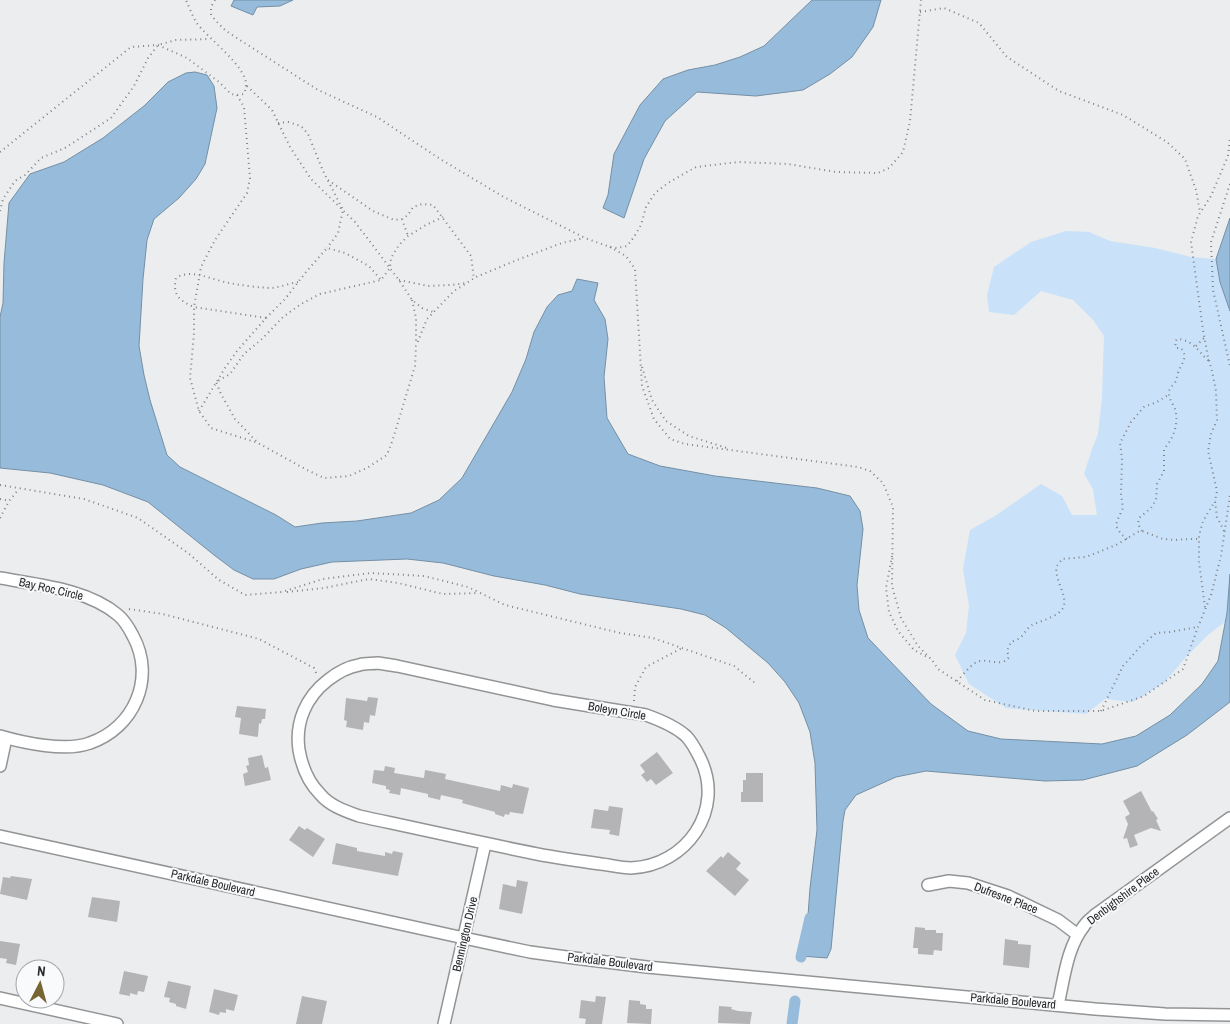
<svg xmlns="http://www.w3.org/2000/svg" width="1230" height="1024" font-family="'Archivo Narrow',sans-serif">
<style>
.green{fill:#c9e1f9}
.water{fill:#97bcdb;stroke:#758fa5}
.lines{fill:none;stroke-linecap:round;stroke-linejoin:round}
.canal{stroke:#97bcdb;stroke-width:11}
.building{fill:#b4b4b6}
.minor-casing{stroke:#929495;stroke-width:14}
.path{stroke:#808283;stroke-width:2;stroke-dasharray:1 4;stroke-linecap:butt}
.minor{stroke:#fff;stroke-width:11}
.labels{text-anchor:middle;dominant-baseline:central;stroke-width:4;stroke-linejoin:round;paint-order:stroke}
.street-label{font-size:12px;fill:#262728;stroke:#f9fafc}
</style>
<rect width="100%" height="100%" fill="#ebedef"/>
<!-- green -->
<path class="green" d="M1066,231l23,1 21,9 45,7 36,9 25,2 4,23 10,29v263l-3,39 -2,9 -16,12 -24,24 -20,24 -32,20 -28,-3 -19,15 -80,-6 -37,-24 -14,-29 11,-22 3,-27 -6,-37 7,-39 25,-14 46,-32 21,12 10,19h25l-4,-26 -9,-15 8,-25 6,-15 4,-37 2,-61 -10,-15 -21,-21 -32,-9 -27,24 -25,-3 -2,-17 7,-28 37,-25z"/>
<!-- water -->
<path class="water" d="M234,0h59l-13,6 -23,1 -4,8 -22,-9z
M812,0h69l-8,27 -21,30 -22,17 -27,16 -47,6 -59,-4 -32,29 -21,38 -20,59 -21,-10 5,-13 6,-41 26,-49 23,-26 25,-9 27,-5 25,-8 24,-11z
M195,72l12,3 7,11 3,22 -12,56 -9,15 -17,19 -25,21 -7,21 -4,39 -4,67 5,29 6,25 17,55 13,12 96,48 19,12 27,-4 35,-2 54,-8 28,-13 23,-22 50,-86 14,-33 8,-27 13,-25 11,-12 14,-4 5,-12 21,4 -4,17 11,19 3,20 -4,38 3,41 21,36 32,12 55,10 102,12 33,8 10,15 3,18 -6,56 2,25 9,28 63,66 37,27 33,8 101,5 34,-8 34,-21 32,-31 16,-23 9,-48 3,-39v128l-43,33 -50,31 -54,14 -38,1 -119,-10 -30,6 -40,18 -11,15 -2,11 -12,128 -4,9 -26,-2 5,-13 4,-55 7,-58 -2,-67 -5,-31 -11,-29 -14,-21 -17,-19 -42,-35 -21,-13 -24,-6 -101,-15 -35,-9 -51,-9 -51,-13 -36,-4 -75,3 -31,7 -27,10h-21l-19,-9 -20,-15 -66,-53 -45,-17 -53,-12 -50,-5v-151l3,-14 1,-40 5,-60 21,-29 34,-12 39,-24 41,-32 24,-24 18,-9z
M1230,218v93l-10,-29 -4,-23z"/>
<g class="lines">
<!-- canal -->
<path class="canal" d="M801,957l9,-39
M792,1024l3,-23"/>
</g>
<!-- building -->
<path class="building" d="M368,697l10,1 -3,18 -5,-1 -1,8 -5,-1 -1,8 -17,-3 1,-6 -3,-1 2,-22 21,3z
M237,706l29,3 -1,10h-3l-1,5 -2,-1 -1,13 -1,1 -18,-3 2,-16 -6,-1z
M657,752l16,21 -17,12 -5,-6 -4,3 -6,-7 4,-3 -5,-7z
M262,755l3,13 3,-1 3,13 -26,6 -2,-12 5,-2 -2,-6 3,-1 -1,-7z
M385,766l10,2 -1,5 30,5 1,-8 21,4 -1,5 55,12 1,-6 11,3 1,-4 16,4 -6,26 -13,-2 -1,3 -4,-1 -1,3 -9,-3v-2l-33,-9 1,-3 -22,-5 -1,5 -12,-3v-3l-27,-6 -1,7 -11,-2 1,-3 -4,-1v-3l-14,-3 2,-13 10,1z
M746,773h17v29h-22v-10h2v-12h3z
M1141,791l11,21 1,-1 5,8 -2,1 5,11 -10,-3 -17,7 4,10 -8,3 -3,-10 -4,1 5,-15 -3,-7 5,-3 -7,-13z
M609,806l14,2 -4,28 -10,-2 1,-4 -19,-2 3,-19 14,2z
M299,826l6,4 2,-2 18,11 -12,18 -24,-17z
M336,843l21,5v3l28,5v-4l7,2 1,-3 10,2 -5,23 -66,-12z
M728,852l13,11 -5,6 13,11 -14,16 -29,-25 15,-15 2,2z
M11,876l21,3 -5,21 -27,-6 3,-17 7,1z
M517,880l11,2 -6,32 -23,-5 4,-25 13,3z
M92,897l28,4 -3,21 -29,-5z
M915,927l10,1v2h11v3h7l-1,18 -8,-1 -1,5 -15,-1v-6h-5z
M1005,939l13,2v3l13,1 -2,23 -26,-3z
M0,941l20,3 -4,21 -10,-2 1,-4 -7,-1z
M124,971l24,5 -4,16 -6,-1 -1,4 -7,-2v3l-11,-2z
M168,981l23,5 -5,23 -10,-3v-2l-7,-2 1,-4 -6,-1z
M214,989l24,6 -4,16 -8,-2v4l-6,-1 -1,3 -10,-3z
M302,996l25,5 -5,23h-26z
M596,996l10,1 -4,27h-17l1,-5 -7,-1 2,-18 14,2z
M629,1000l11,1v3l6,1v4h6l-1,15 -24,-1z
M719,1006l13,1 -1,2 7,2 14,1 -2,12 -32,-1z"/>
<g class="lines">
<defs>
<path id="minor" d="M0,578c38,7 87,11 118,37 7,6 11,13 15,21 23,42 1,92 -43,107 -24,9 -66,0 -90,-7
M378,663l19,3 156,34 93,15c14,5 29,11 40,21 6,6 10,14 14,22 26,52 -14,108 -69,110 -10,0 -21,-3 -30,-4 -22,-3 -43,-6 -64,-10 -59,-12 -118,-25 -178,-38 -14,-5 -29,-10 -39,-22 -12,-12 -18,-27 -21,-44 -4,-28 7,-53 29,-70 9,-7 19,-13 31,-15 6,-2 12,-1 19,-2z
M0,766l6,-28
M0,836l464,102 66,14 44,6 73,9 448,42 70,5 65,1
M928,885l21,-4 19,2 40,13 50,24 20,15
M0,998l117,26
M1058,1005c6,-26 9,-58 26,-79 3,-5 8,-8 11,-11l135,-97
M444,1024l41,-180"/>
</defs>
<!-- minor casing -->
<use href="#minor" class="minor-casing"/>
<!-- path -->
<path class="path" d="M215,0l-4,7v7l4,6 11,11 92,59 59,27 60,40 65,39 83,42 25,9 7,1 10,-2 7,-9 7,-12 5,-18 9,-14 13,-10 28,-16 42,-5 50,2 48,8 42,1 11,-5 14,-16 7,-31 11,-121
M920,12l24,-4 35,15 28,34 52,34 64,24 44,27 18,17 11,31 4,22
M247,86l25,24 18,37 21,32 44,43 44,58 13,20 10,8 11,4
M237,95l7,12 6,71 -3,15 -32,47 -14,27 -7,40v26l-4,45 9,33 12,17 47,15 49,27 17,8 25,-2 18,-8 20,-13 6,-16 22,-73 1,-20 11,-27 27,-28 22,-14 41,-17 45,-17 22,-5
M278,123l10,-1 13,4 7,8 15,37 20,39 -5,23 -11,15
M0,152l131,-105 27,-2 29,13 32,24 12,12 6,1 7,-1c1,-3 2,-5 2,-8 2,-19 -39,-48 -50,-64 -4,-7 -7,-15 -10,-22
M328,180l45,31 21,9 8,-1 6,-4 5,-8 9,-3 11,1 38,51 3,23
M1230,184l-19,58 2,48 17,76
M0,211l3,-12 12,-18 10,-6 16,-17 24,-10 46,-30 23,-32 14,-28 10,-13 18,-5 34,-1
M402,219l6,17
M610,247l16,9 9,13 7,117 12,33 16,20 15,5 173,23 12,4 13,12 10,24 -1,79 9,32 17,28 14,14 6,9 47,31 50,11h66l43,-15 39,-27 15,-42 13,-32 10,-39 9,-61
M399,280l29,6 23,-1 15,-2
M412,300l4,18v26
M266,318l-72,-11c-14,-6 -22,-12 -18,-29 15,-10 36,2 53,5 10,2 33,5 43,5 9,-1 18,-5 27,-6
M1196,346l8,-8
M642,367l10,33 14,21 23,15 38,12
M199,411l26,-43 12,-17 29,-33 19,-19 21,-27 21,-24 18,5 24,13 12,14
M256,441l-21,-22 -14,-25 -5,-12 14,-8 14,-20 19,-16 20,-21 18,-13 19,-10 61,-14 9,-12 1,-10 8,-13 9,-9 18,-11 17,-8
M0,485l84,14 54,19 50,35 31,27 26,15 37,-3 41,-13 48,-6 53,3 44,11 37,18 115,28 33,5 81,28 21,17
M0,499l9,2 10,-12
M0,518l9,-17
M1142,531l-4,-7 1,-6 12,-10 5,-8 1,-16 7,-13v-22c10,-11 15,-26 11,-40 -2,-5 -6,-10 -6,-15 -1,-6 5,-9 7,-13 1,-3 1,-6 2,-8 3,-10 11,-15 3,-25h-5l-1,-6 2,-3c17,1 20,12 32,22
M1224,531l-7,-14 -2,-16 2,-10 -9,-40 3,-17 6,-14 -1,-29 -4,-20 -4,-14 -5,-27 -12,-88 7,-26 13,-20 17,-40 2,-18
M1127,539l-6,-5 -5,-8 1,-5 6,-13 -2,-13 1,-37 -2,-15 11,-21 13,-15 13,-5 11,-7
M892,556l-6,32 3,24 9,19 16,19 15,8
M287,592l37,-4 45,-9 29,4 45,11 36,-1
M1205,607l-6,-45v-26l4,-15 12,-20
M129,609l34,5 96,25 55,29 3,7
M957,681c5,-5 11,-13 18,-18 11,-7 26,6 34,-6l-2,-6 4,-9c3,-1 8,-3 10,-5 4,-4 6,-9 11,-12 8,-4 26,-8 31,-17 6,-11 -10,-30 -6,-42 1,-2 4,-5 5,-7l24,-2 30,-12 22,-13 4,-1 21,8 12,1 14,-1h10
M634,701l1,-14 11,-20 36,-19
M1101,711l22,-45 17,-19 16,-14 14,-1 28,-5"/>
<!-- minor -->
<use href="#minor" class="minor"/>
</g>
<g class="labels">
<!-- street labels -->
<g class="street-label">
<text transform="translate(51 589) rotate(13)">Bay Roc Circle</text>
<text transform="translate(617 711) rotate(10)">Boleyn Circle</text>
<text transform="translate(213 883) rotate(13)">Parkdale Boulevard</text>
<text transform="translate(1123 896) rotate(-37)">Denbighshire Place</text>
<text transform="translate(1006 898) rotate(21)">Dufresne Place</text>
<text transform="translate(465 934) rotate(-77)">Bennington Drive</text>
<text transform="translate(610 962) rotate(7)">Parkdale Boulevard</text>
<text transform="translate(1013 1001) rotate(5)">Parkdale Boulevard</text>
</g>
</g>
<!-- north arrow -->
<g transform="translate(40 984) rotate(6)"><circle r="24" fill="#f9fafc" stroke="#a5a6a7"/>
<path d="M0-4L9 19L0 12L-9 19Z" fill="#766533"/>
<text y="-8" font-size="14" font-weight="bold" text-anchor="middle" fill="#262728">N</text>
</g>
</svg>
